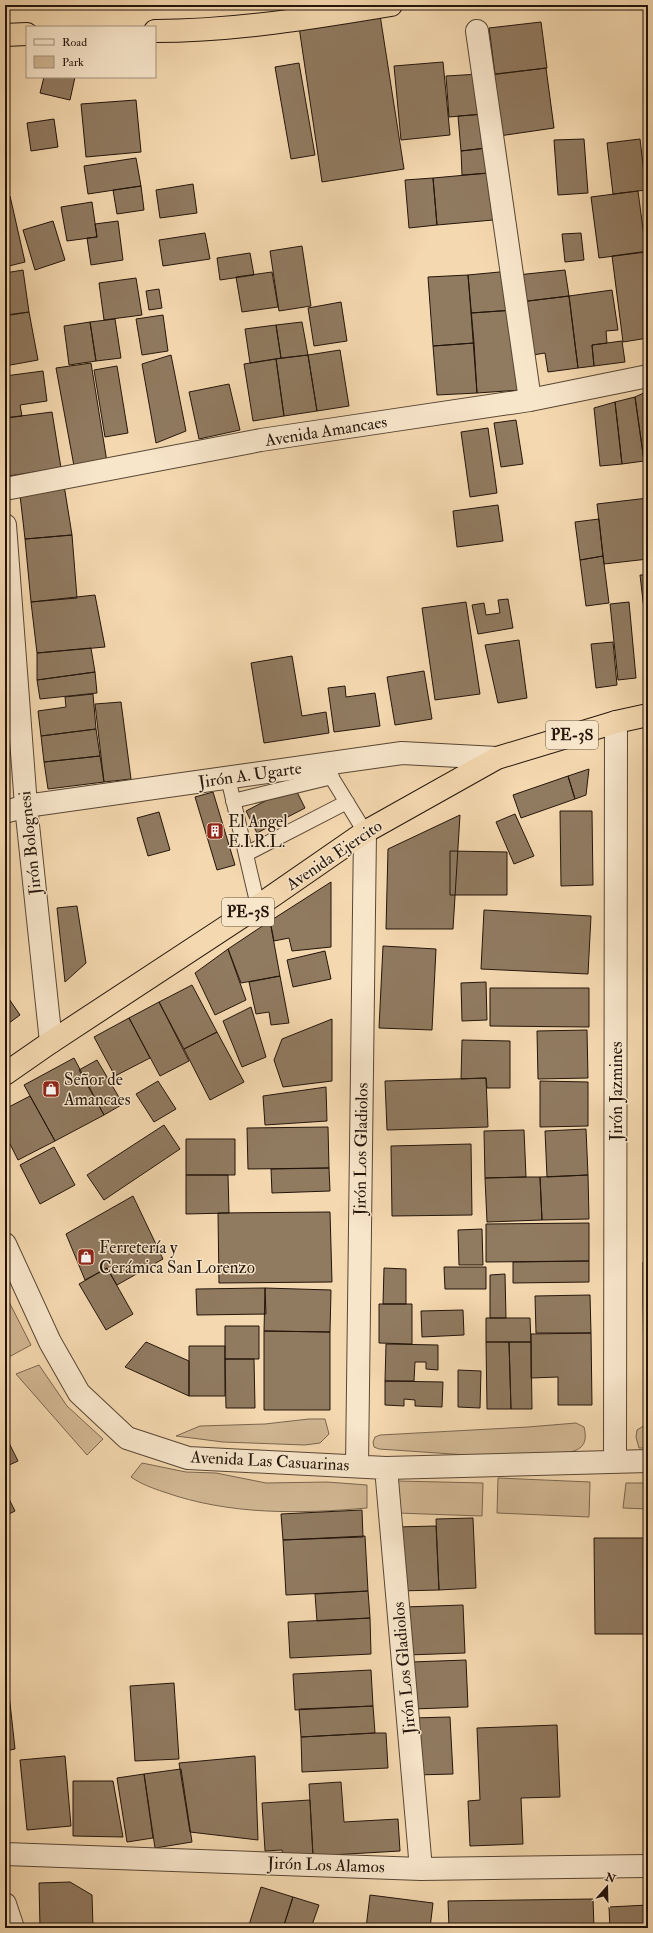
<svg xmlns="http://www.w3.org/2000/svg" width="653" height="1933" font-family="'IM FELL Double Pica',serif">
<style>
.green{fill:#d1b793;stroke:#7a664f}
.building{fill:#907a60;stroke:#24150b}
.lines{fill:none;stroke-linecap:round;stroke-linejoin:round}
.service-casing{stroke:#584634;stroke-width:16}
.minor-casing{stroke:#584634;stroke-width:24}
.trunk-casing{stroke:#24150b;stroke-width:24}
.service{stroke:#f8e6cb;stroke-width:14}
.minor{stroke:#f8e6cb;stroke-width:22}
.trunk{stroke:#f4d8af;stroke-width:22}
.labels{text-anchor:middle;dominant-baseline:central;stroke-width:3;stroke-linejoin:round;paint-order:stroke}
.shield{fill:#f8e6cb;stroke:#645445;stroke-width:1}
.shield-label{font-size:16px;font-weight:bold;fill:#24150b}
.street-label{font-size:17px;fill:#24150b;stroke:#f8e6cb}
.poi-label{font-size:17px;fill:#24150b;stroke:#f8e6cb;text-anchor:start}
</style>
<rect width="100%" height="100%" fill="#f4d8af"/>
<filter id="stains"><feTurbulence type="fractalNoise" baseFrequency=".005" numOctaves="4"/><feColorMatrix values="0 0 0 0 .2 0 0 0 0 .09 0 0 0 0 .02 0 0 0 .5 -.17"/></filter>
<radialGradient id="worn" r=".72"><stop offset=".6" stop-color="#630" stop-opacity="0"/><stop offset="1" stop-color="#630" stop-opacity=".3"/></radialGradient>
<!-- green -->
<path class="green" d="M5,1294l26,51 -24,13 -2,-4z
M39,1365l28,41 36,33 -16,16 -71,-81z
M309,1419h16l4,15 -9,9 -15,2 -82,-3 -47,-6 24,-10 65,-2z
M576,1423l8,4c5,20 -5,24 -23,27l-94,1 -88,-6 -5,-2 -1,-5 2,-5 5,-2 148,-8z
M645,1425h3v23h-9l-3,-11 1,-7z
M142,1463l44,9 30,1 50,10 61,-1 40,3v23c-68,6 -138,7 -203,-16 -12,-4 -23,-8 -33,-15z
M498,1478l92,4 -1,35 -92,-4z
M398,1481l85,2 -1,33 -85,-3z
M626,1483h22v26l-25,-1z"/>
<!-- building -->
<path class="building" d="M380,15l24,154 -82,13 -23,-155z
M541,22l6,46 -52,6 -6,-46z
M443,62l7,73 -49,5 -7,-74z
M299,63l16,92 -24,4 -16,-92z
M546,68l8,60 -55,8 -9,-61z
M480,74l4,40 -35,3 -3,-41z
M44,77h31l-5,23 -30,-7z
M136,100l5,52 -55,5 -5,-53z
M484,114l3,34 -26,3 -3,-35z
M54,119l4,28 -27,4 -4,-28z
M584,139l4,54 -30,2 -4,-55z
M640,139l6,51 -33,4 -6,-51z
M487,148l2,25 -27,2 -1,-24z
M136,158l5,28 -53,8 -4,-28z
M489,173l4,47 -56,5 -4,-47z
M433,178l4,47 -28,3 -4,-48z
M193,184l4,29 -37,5 -4,-28z
M141,186l3,24 -27,4 -4,-24z
M638,191l8,61 -47,6 -8,-61z
M10,196l15,66 -20,5v-69z
M92,202l5,35 -30,4 -6,-34z
M53,221l12,39 -30,10 -12,-40z
M118,221l5,39 -32,5 -4,-27 10,-1 -2,-13z
M205,233l5,26 -47,7 -4,-26z
M581,233l3,27 -19,2 -3,-28z
M302,246l9,60 -32,5 -9,-60z
M648,251v87l-25,4 -11,-86z
M250,253l4,22 -34,5 -3,-22z
M23,270l6,42 -24,3v-42z
M565,270l4,26 -49,6 -3,-27z
M510,271l3,39 -42,3 -3,-38z
M272,272l6,35 -36,5 -6,-35z
M468,275l6,68 -41,3 -5,-69z
M136,278l6,37 -38,5 -5,-37z
M159,289l3,19 -13,2 -3,-19z
M612,290l6,40 -12,1 1,12 -15,2 2,21 -16,2 -9,-72z
M569,296l9,72 -30,4 -3,-19 -18,3 -7,-54z
M341,302l6,39 -33,5 -6,-38z
M515,310l6,80 -44,3 -6,-80z
M29,312l9,48 -33,6v-50z
M163,315l5,36 -26,4 -6,-36z
M115,319l6,39 -25,3 -6,-39z
M90,322l6,39 -27,4 -5,-39z
M302,322l6,33 -27,3 -5,-33z
M276,325l5,33 -31,5 -5,-34z
M622,341l3,21 -31,4 -2,-21z
M474,343l3,50 -40,2 -4,-49z
M340,350l9,56 -32,5 -9,-56z
M171,355l15,76 -30,12 -14,-79z
M308,355l9,56 -33,5 -8,-57z
M276,359l8,57 -31,5 -9,-57z
M91,363l16,99 -33,4 -18,-98z
M117,366l11,67 -23,4 -11,-67z
M43,371l4,30 -27,4 2,11 -17,2v-42z
M229,384l11,46 -41,9 -10,-47z
M648,391v69l-4,1 -9,-64z
M635,397l9,64 -22,3 -7,-62z
M615,402l7,62 -22,2 -6,-58z
M52,412l9,56 -52,8 -4,-22v-36z
M516,420l7,44 -22,3 -7,-44z
M488,428l9,65 -27,4 -9,-65z
M64,485l8,50 -47,4 -5,-44z
M648,498v61l-44,5 -7,-60z
M498,505l5,36 -46,6 -4,-36z
M599,519l4,37 -23,4 -5,-38z
M72,535l5,63 -46,4 -6,-63z
M603,556l6,47 -23,3 -6,-46z
M640,575h8v70z
M95,595l10,52 -68,6 -6,-51z
M508,599l5,29 -35,6 -6,-29 12,-2 2,12 14,-2 -2,-13z
M466,602l14,92 -45,6 -13,-92z
M629,602l7,76 -18,2 -8,-76z
M519,640l8,58 -29,5 -13,-58z
M613,642l4,43 -21,3 -5,-44z
M91,648l4,24 -58,8v-27z
M292,656l10,60 24,-4 3,21 -65,10 -13,-80z
M424,671l8,48 -37,6 -8,-48z
M95,672l2,21 -57,6 -3,-19z
M345,686l1,11 29,-4 5,33 -46,6 -6,-44z
M93,694l3,35 -55,7 -3,-25 28,-4 -1,-10z
M121,702l10,77 -27,3 -9,-78z
M96,729l4,27 -56,6 -3,-26z
M647,738h1v31z
M100,756l4,26 -56,7 -4,-27z
M589,769l-3,26 -11,4 -7,-23z
M568,776l7,23 -54,19 -8,-23z
M294,786l11,22 -48,25 -11,-22z
M213,792l22,73 -18,5 -22,-73z
M560,811h32l1,74 -32,1z
M159,812l11,38 -22,6 -11,-38z
M515,814l19,42 -20,8 -18,-42z
M460,815l-7,114h-67l2,-80z
M647,829h1v25h-2z
M450,851l57,1v43h-57z
M331,882v65l-39,4 -3,-13 -15,3 -4,-20z
M77,906l9,57 -21,19 -8,-74z
M484,910l107,6 -3,58 -107,-5z
M270,921l10,55 -39,7 -13,-34z
M383,946l53,3 -4,81 -53,-2z
M228,949l18,51 -31,15 -20,-42z
M645,949h3v43h-3z
M325,951l6,28 -38,8 -6,-27z
M280,976l9,47 -18,2 -2,-13 -13,2 -7,-32z
M486,982l1,38 -25,1 -1,-38z
M192,985l25,47 -33,17 -25,-47z
M490,988h99v39l-99,-1z
M5,993l15,22 -15,11z
M159,1002l30,59 -29,15 -31,-58z
M647,1004h1v41h-1z
M251,1007l15,50 -24,10 -19,-46z
M129,1018l21,40 -35,18 -21,-39z
M332,1019v62l-49,6 -9,-27 8,-21z
M587,1030l1,48 -50,1 -1,-48z
M217,1032l27,50 -34,18 -26,-51z
M462,1040l48,1v47h-23l-1,-10 -25,1z
M74,1058l30,57 -49,26 -31,-56z
M97,1060l26,44 -19,11 -25,-45z
M486,1078l2,49 -101,3 -2,-49z
M158,1081l18,28 -22,13 -18,-28z
M540,1081l48,1v44l-48,1z
M326,1087l1,34 -62,4 -2,-29z
M30,1096l25,45 -37,19 -13,-26v-25z
M164,1125l16,24 -76,51 -17,-25z
M328,1127l1,41 -81,1 -1,-41z
M586,1129l2,46 -41,2 -2,-46z
M524,1130l2,47 -41,1 -1,-47z
M186,1139h49v36h-49z
M471,1144l1,71 -80,1 -1,-70z
M54,1147l21,38 -35,19 -20,-39z
M329,1168l1,23 -58,2 -1,-24z
M186,1175h42l1,38 -43,1z
M588,1175l1,44 -47,1 -2,-43z
M526,1177h14l2,43 -55,2 -2,-44z
M133,1196l30,63 -46,26 -10,-17 -22,12 -19,-46z
M330,1212l2,70 -113,1 -1,-70z
M589,1223v38l-103,1v-38z
M644,1223h4v26h-4z
M482,1229l1,36h-24l-1,-35z
M589,1261v21l-76,1v-21z
M643,1262h5v38h-5z
M444,1267h42v22h-41z
M107,1268l26,46 -27,16 -27,-46z
M384,1268l22,1v35h-23z
M505,1274l1,44h-16v-43z
M265,1288l1,26 -69,1 -1,-26z
M265,1288l66,2 -1,42 -66,-1z
M590,1295l1,38h-55l-1,-37z
M643,1300h5v72h-4z
M379,1304h33v40l-33,-1z
M463,1310l1,25 -42,2 -1,-26z
M486,1318h44l1,24h-45z
M225,1326h34v33h-34z
M264,1331l66,1v78h-66z
M591,1333l1,72h-34v-28l-27,1v-44z
M146,1342l43,19v35l-64,-29z
M486,1342h23l2,67h-24z
M509,1342h22l1,67h-21z
M386,1344l52,1v25l-12,-1v-7h-11l-1,19h-29z
M189,1346h36v50h-36z
M225,1359h29l1,49h-29z
M458,1370l23,1 -1,37 -22,-1z
M644,1378h4v30h-3z
M385,1381l58,1 -1,25 -27,-1v-6l-11,-1v7l-19,-1z
M5,1435l13,26 -13,6z
M5,1491l10,20 -10,5z
M362,1510l1,27 -80,3 -2,-26z
M473,1518l3,70 -37,2 -3,-71z
M436,1526l3,64 -41,1 -2,-64z
M365,1536l3,55 -82,4 -3,-55z
M594,1538h54v96h-53z
M368,1591l2,27 -53,3 -2,-27z
M463,1605l2,48 -58,2 -2,-48z
M370,1618l1,36 -81,4 -2,-36z
M466,1660l2,47 -55,2 -2,-47z
M371,1670l2,36 -78,4 -2,-36z
M174,1683l5,76 -44,2 -5,-75z
M5,1694h4l6,55 -10,2z
M373,1706l2,27 -74,4 -2,-28z
M450,1717l3,57 -38,1 -3,-57z
M557,1725l3,72 -39,1 2,46 -53,2 -2,-45 12,-1 -3,-72z
M375,1733h11l2,35 -86,4 -1,-35z
M65,1756l6,70 -44,4 -7,-70z
M255,1756l3,84 -68,-8 -11,-69z
M181,1769l11,73 -37,6 -11,-74z
M144,1774l9,64 -26,4 -10,-64z
M73,1781h40l10,56 -50,-1z
M341,1782l3,40 54,-3 2,32 -87,5 -4,-72z
M310,1800l3,56 -30,1 -1,-7 -17,1 -3,-48z
M70,1882l22,13 1,33h-53l-1,-45z
M261,1887l32,10 -10,31h-35z
M370,1895l63,8 -3,25h-64z
M293,1897l26,8 -8,23h-28z
M593,1899l1,29h-145l-1,-27z
M648,1905v23h-38l-1,-21z"/>
<g class="lines">
<defs>
<path id="service" d="M327,770l38,62
M228,778l30,128
M233,801l99,-24
M246,854l101,-52"/>
<path id="minor" d="M477,31l53,369
M5,489l256,-49 269,-40 118,-24
M5,525l21,281 25,236
M5,812l21,-6 376,-53 95,5
M5,1244l45,98 29,51 48,45 61,20 198,10 262,-7
M615,1461l1,-739
M357,1466l8,-634
M386,1468l35,401
M5,1854l416,15 227,-3
M5,1904l8,24"/>
<path id="trunk" d="M155,31c79,0 158,-13 236,-26
M5,35l22,-1
M5,1074l46,-32 207,-136 107,-74 132,-74 119,-36 32,-7"/>
</defs>
<!-- service casing -->
<use href="#service" class="service-casing"/>
<!-- minor casing -->
<use href="#minor" class="minor-casing"/>
<!-- trunk casing -->
<use href="#trunk" class="trunk-casing"/>
<!-- service -->
<use href="#service" class="service"/>
<!-- minor -->
<use href="#minor" class="minor"/>
<!-- trunk -->
<use href="#trunk" class="trunk"/>
</g>
<!-- icons -->
<defs>
<symbol id="building-square" viewBox="-11 -11 22 22"><rect x="-9" y="-9" width="18" height="18" rx="4" fill="#8f2418" stroke="#f8e6cb"/><path d="M-4-6H4V6H1V3H-1V6H-4ZM-2.5-4.3h1.7v1.8h-1.7ZM.8-4.3h1.7v1.8H.8ZM-2.5-1h1.7V.8h-1.7ZM.8-1h1.7V.8H.8Z" fill="#fff"/></symbol>
<symbol id="shop-square" viewBox="-11 -11 22 22"><rect x="-9" y="-9" width="18" height="18" rx="4" fill="#8f2418" stroke="#f8e6cb"/><path d="M-5-2.5h2.3a2.7 3.5 0 0 1 5.4 0H5L5.5 6h-11ZM-1.5-2.5h3a1.5 2.3 0 0 0-3 0Z" fill="#fff"/></symbol>
</defs>
<g fill-rule="evenodd">
<use href="#building-square" x="205" y="821" width="20" height="20"/>
<use href="#shop-square" x="41" y="1079" width="20" height="20"/>
<use href="#shop-square" x="76" y="1247" width="20" height="20"/>
</g>
<g class="labels">
<!-- shield labels -->
<g class="shield">
<rect x="546" y="721" width="52" height="28" rx="3"/>
<rect x="222" y="898" width="52" height="28" rx="3"/>
</g>
<g class="shield-label">
<text x="572" y="735">PE-3S</text>
<text x="248" y="912">PE-3S</text>
</g>
<!-- street labels -->
<g class="street-label">
<text transform="translate(326 431) rotate(-9)">Avenida Amancaes</text>
<text transform="translate(250 775) rotate(-8)">Jirón A. Ugarte</text>
<text transform="translate(30 843) rotate(-96)">Jirón Bolognesi</text>
<text transform="translate(334 855) rotate(-34)">Avenida Ejercito</text>
<text transform="translate(616 1091) rotate(-90)">Jirón Jazmines</text>
<text transform="translate(361 1149) rotate(-89)">Jirón Los Gladiolos</text>
<text transform="translate(270 1461) rotate(3)">Avenida Las Casuarinas</text>
<text transform="translate(404 1668) rotate(-95)">Jirón Los Gladiolos</text>
<text transform="translate(326 1865) rotate(2)">Jirón Los Alamos</text>
</g>
<!-- poi labels -->
<g class="poi-label">
<text x="228" y="821">El Angel<tspan x="228" dy="20">E.I.R.L.</tspan></text>
<text x="64" y="1079">Señor de<tspan x="64" dy="20">Amancaes</tspan></text>
<text x="99" y="1247">Ferretería y<tspan x="99" dy="20">Cerámica San Lorenzo</tspan></text>
</g>
</g>
<!-- margin -->
<rect width="653" height="1933" fill="none" stroke="#f4d8af" stroke-width="20"/>
<rect x="6" y="6" width="641" height="1921" fill="none" stroke="#24150b" stroke-width="2"/>
<rect x="10" y="10" width="633" height="1913" fill="none" stroke="#24150b"/>
<!-- legend -->
<rect x="26" y="26" width="130" height="52" fill="#f8e6cb" stroke="#a3927e"/>
<rect x="34" y="39" width="20" height="6" fill="#f8e6cb" stroke="#a3927e"/>
<text x="62" y="46" font-size="12" fill="#24150b">Road</text>
<rect x="34" y="56" width="20" height="12" fill="#d1b793" stroke="#a3927e"/>
<text x="62" y="66" font-size="12" fill="#24150b">Park</text>
<!-- north arrow -->
<g transform="translate(607 1887) rotate(20)" stroke="#f8e6cb" stroke-width="3" paint-order="stroke">
<path d="M0-3L7 15L0 10L-7 15Z" fill="#24150b"/>
<text y="-6" font-size="11" font-weight="bold" text-anchor="middle" fill="#24150b">N</text>
</g>
<rect width="100%" height="100%" filter="url(#stains)"/>
<rect width="100%" height="100%" fill="url(#worn)"/>
</svg>
